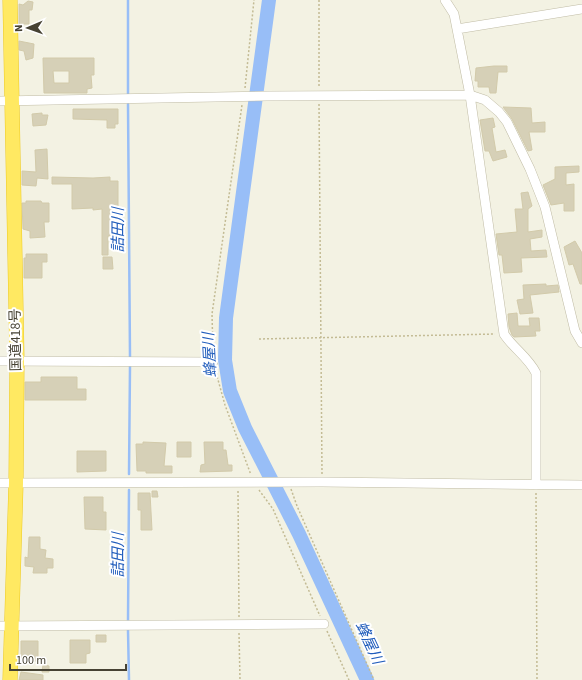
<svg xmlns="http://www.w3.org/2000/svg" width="582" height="680" font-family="'Source Sans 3','Noto Sans JP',sans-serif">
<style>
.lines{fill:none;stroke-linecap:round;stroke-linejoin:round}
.stream{stroke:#98bef7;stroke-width:2.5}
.river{stroke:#98bef7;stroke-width:14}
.building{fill:#d6d0b7;stroke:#d2caaa;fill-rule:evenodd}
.minor-casing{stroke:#c0bca5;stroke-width:10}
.highway-casing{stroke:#edca23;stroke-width:15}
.path{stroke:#c3bb94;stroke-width:1.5;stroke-dasharray:2 2;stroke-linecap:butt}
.minor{stroke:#fff;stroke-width:9}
.highway{stroke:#ffe962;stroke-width:14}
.labels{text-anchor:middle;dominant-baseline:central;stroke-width:4;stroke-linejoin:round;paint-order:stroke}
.street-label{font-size:14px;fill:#464233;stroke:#fff}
.water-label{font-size:15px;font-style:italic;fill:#215dbc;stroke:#fff}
</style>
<rect width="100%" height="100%" fill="#f3f2e3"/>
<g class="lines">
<!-- stream -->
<path class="stream" d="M128,0v95
M128,104l2,253
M129,474l1,-108
M128,621l1,-131
M128,630l1,50"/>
<!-- river -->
<path class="river" d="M269,0l-43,318 -1,42 5,31 15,37 54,106 68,146"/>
</g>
<!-- building -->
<path class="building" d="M28,1l5,1 -1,8h-3v14h-10v-20l4,1z
M19,41l15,3 -1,14 -7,2 -2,-9 -5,-1z
M43,58h51v17h-3l1,13 -5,1v4h-43zM53,71h16v12h-15z
M494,66h13v6h-9l-2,21h-6l-1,-6h-11v-6h-3l1,-13z
M503,107l28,1 1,15 13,-1v10h-16l3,18 -4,1 -16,-32z
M73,109h45v15h-3v4h-8v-8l-34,-1z
M42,113v2h6l-2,10 -13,1 -1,-12z
M493,118l2,9 -3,1 4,24 9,-2 2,7 -14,4 -4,-10h-4l-5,-31z
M47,149l1,30 -11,-1 -1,8 -14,-1v-14l14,1 -1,-22z
M579,166v6l-13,1v12l8,-1v27h-10v-8l-13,2 -8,-20 12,-6v-12z
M52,177l41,1 17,-1v4h8v29h-2v8h-2v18h-6v19h-6v-46l-9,1v-2l-21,1v-25h-20z
M528,192l4,14 -4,3v23l14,-2v7l-12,2 1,12 15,-1 1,7 -26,1 1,14 -18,1 -2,-18h-3l-3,-21 21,-2 -2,-23h8l-2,-16z
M26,201h15l1,2h7v19h-5l1,15 -15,1v-7l-7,-2 -1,-26h4z
M575,241l7,12v31h-2l-7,-20 -4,1 -5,-18z
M26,254h21v8h-5v16h-18v-20h2z
M103,257h9l1,12h-10z
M546,284v2l12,-1 1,7 -29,3 3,18 -13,1 -3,-14 7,-1 -1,-14z
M517,313l1,13h12l-1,-8h10l1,13h-5l1,5 -22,1 -2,-2 -3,-8 -1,-13z
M41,377h36v12h9v11h-61v-18h16z
M143,442l23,1 -2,23h8v7h-26v-2h-9l-1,-27h7z
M177,442h14v15h-14z
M204,442h19v8h3l2,15h4v6l-32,1 1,-7 4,-1z
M77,451h29v20l-29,1z
M152,491h5l1,6h-6z
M138,493h12l2,37h-11v-20h-3z
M84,497h19v15h3v18l-21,-1z
M29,537h11v12l6,1 -1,8 8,1v9h-6v5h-14l1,-6 -9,-1v-9l3,1z
M96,635h10v7h-10z
M70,640h20v13l-4,1v9h-16z
M21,641h17v20h-11l-6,-3z
M43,665l6,1v6h-7z
M21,672l22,3v5h-24z"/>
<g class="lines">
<defs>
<path id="minor" d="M445,0l9,14 16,81 34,239c9,14 24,23 32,39v112
M457,29l125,-20
M0,101l267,-5 203,-1 15,5 14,12 8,10 23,47 15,38 30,124 7,12
M0,361l213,1
M0,483l322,-1 260,3
M0,626l324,-2"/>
<path id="highway" d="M10,680l6,-197 1,-122 -7,-361"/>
</defs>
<!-- minor casing -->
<use href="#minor" class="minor-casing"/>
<!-- highway casing -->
<use href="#highway" class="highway-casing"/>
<!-- path -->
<path class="path" d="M319,0v88
M245,88l9,-88
M319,104l3,370
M259,339l236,-5
M213,353l-1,-39 30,-209
M215,369l10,36 26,70
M291,489l6,17 77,174
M259,490l14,19 47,107
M238,491l1,126
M536,493l1,187
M327,631l22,49
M239,633l1,47"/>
<!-- minor -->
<use href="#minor" class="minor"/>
<!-- highway -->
<use href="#highway" class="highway"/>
</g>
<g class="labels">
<!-- street labels -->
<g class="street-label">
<text transform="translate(16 340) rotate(-91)">国道418号</text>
</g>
<!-- water labels -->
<g class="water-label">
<text transform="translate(118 230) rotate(-90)">詰田川</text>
<text transform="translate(210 355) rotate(-93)">蜂屋川</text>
<text transform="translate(118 555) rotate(-90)">詰田川</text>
<text transform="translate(369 643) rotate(65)">蜂屋川</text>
</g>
</g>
<!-- north arrow -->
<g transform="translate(28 28) rotate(268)" stroke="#ffffff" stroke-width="3" paint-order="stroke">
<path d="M0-3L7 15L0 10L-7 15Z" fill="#464233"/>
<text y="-6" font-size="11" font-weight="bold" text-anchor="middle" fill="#464233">N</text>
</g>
<!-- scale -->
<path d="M10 664v6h116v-6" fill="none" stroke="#464233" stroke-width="2"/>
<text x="16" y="664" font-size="12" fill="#464233" stroke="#ffffff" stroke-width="3" paint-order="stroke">100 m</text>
</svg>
